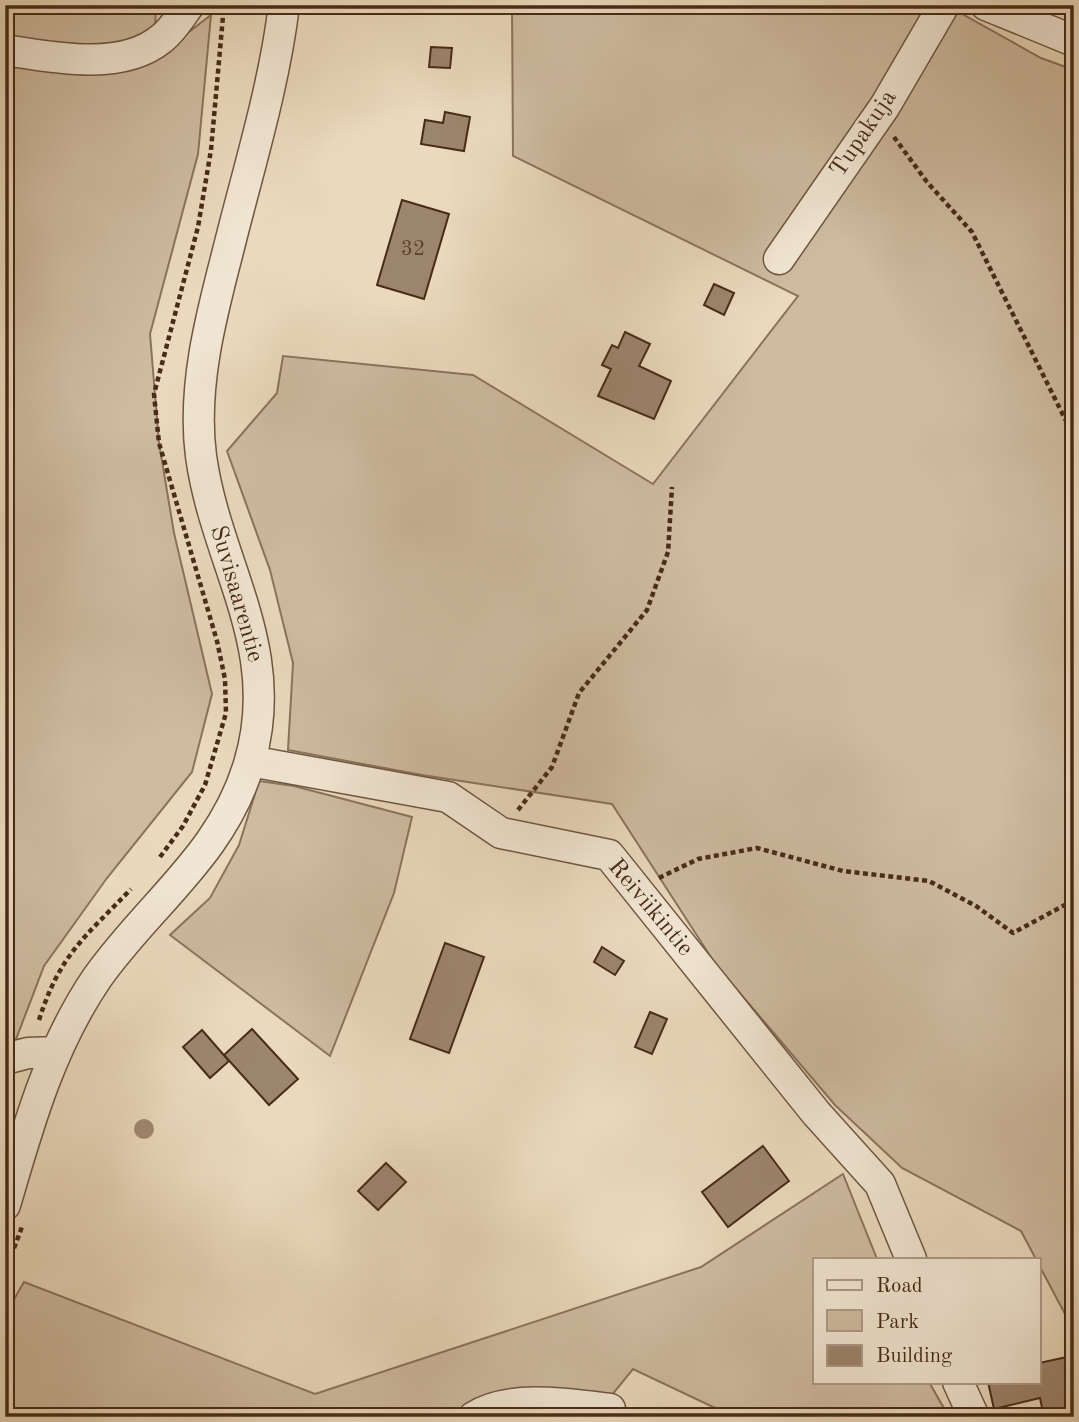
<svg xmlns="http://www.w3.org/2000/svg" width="1079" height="1422" font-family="'Old Standard TT',serif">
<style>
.green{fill:#cebba0;stroke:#8b735c;stroke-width:2}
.building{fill:#9c856d;stroke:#482b18;stroke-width:2}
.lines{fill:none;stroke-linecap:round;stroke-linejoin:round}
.minor-casing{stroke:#705641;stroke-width:33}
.path{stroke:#482b18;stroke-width:4.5;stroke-dasharray:5 3.5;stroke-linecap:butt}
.minor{stroke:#f1e6d3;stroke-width:30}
.tree{fill:#a08971}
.labels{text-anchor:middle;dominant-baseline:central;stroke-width:5;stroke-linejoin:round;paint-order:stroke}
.number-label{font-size:21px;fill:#5d422d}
.street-label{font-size:24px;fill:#482b18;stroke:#f1e6d3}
</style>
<rect width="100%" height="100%" fill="#ead9bc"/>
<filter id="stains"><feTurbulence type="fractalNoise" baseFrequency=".00286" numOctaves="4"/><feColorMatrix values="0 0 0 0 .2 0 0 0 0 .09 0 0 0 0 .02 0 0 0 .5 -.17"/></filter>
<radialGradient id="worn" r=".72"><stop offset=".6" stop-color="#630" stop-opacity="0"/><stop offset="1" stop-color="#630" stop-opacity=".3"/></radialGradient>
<!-- green -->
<path class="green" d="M5,5h151l-2,54 57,-44 -13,139 -48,180 9,109 15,90 38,161 -20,78 -85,106 -63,88 -39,102z
M512,5h434l95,53 33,12v1261l-53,-100 -119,-63 -67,-63 -119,-140 -104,-161 -190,-29 -134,-25 5,-87 -23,-93 -43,-119 50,-58 6,-37 190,19 180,109 145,-188 -285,-140z
M259,781l35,5 118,31 -18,76 -64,163 -160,-121 40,-37 29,-53z
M843,1174l34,85h-62v123h114l20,35h-215l-101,-48 -39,48h-589v-102l19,-33 291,112 386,-127z"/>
<!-- building -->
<path class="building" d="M431,47l21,1 -2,20 -21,-1z
M445,112l25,5 -6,34 -43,-7 4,-24 18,3z
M402,200l47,14 -25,85 -47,-14z
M714,284l20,9 -10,22 -20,-10z
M625,332l25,12 -11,22 32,15 -17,38 -56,-23 13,-27 -9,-4 10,-20 6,3z
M445,943l39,14 -35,96 -39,-14z
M602,947l22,14 -9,14 -21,-13z
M650,1012l17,7 -15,35 -17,-7z
M252,1029l46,50 -29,26 -45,-50z
M202,1030l27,31 -19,17 -27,-31z
M763,1146l26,35 -61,46 -26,-35z
M386,1163l20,19 -28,28 -20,-19z
M1067,1357l7,31v4l-7,1 5,24h-28l-4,-19 -46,11 -6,-27h51v-19z"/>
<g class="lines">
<defs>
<path id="minor" d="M986,5l88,36
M5,50c46,7 116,22 156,-11 11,-8 20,-23 28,-34
M779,259l106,-153 59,-101
M250,761l198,36 53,36 108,22 207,258 64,71 31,75
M5,1059l23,-6 28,-1
M5,1205c23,-79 45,-158 92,-227 52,-74 125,-123 152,-214 35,-116 -33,-199 -48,-308 -9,-68 10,-140 27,-205 20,-81 46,-163 56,-246
M958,1382l16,35
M474,1417c36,-23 95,-13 136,-8"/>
</defs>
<!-- minor casing -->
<use href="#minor" class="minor-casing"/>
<!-- path -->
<path class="path" d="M894,137l33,45 45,50 102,205
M518,810l34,-43 27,-74 68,-83 21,-58 4,-65
M160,857l23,-31 22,-41 21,-72 -1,-34 -8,-38 -58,-198 -5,-49 44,-167 13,-77 13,-145
M659,878l39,-19 59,-11 86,23 86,10 47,25 37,27 61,-33
M39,1020c21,-66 46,-83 92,-131
M5,1272l17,-45"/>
<!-- minor -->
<use href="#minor" class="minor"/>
</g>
<!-- trees -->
<circle class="tree" cx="144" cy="1129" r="10"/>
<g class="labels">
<!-- number labels -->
<g class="number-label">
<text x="413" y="249">32</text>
</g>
<!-- street labels -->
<g class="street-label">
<text transform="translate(864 134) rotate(-56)">Tupakuja</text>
<text transform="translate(236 594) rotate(74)">Suvisaarentie</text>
<text transform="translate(650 908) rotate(50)">Reiviikintie</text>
</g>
</g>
<!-- margin -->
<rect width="1079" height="1422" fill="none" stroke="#ead9bc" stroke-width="28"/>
<rect x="7" y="7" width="1065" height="1408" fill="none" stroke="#482b18" stroke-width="3.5"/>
<rect x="14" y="14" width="1051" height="1394" fill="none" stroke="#482b18" stroke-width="2"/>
<!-- legend -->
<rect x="813" y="1258" width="228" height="126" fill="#f1e6d3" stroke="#ad9b88" stroke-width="2"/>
<rect x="827" y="1280" width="35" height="10" fill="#f1e6d3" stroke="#ad9b88" stroke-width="2"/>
<text x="876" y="1292" font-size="21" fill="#482b18">Road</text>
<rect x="827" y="1310" width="35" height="21" fill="#cebba0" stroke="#ad9b88" stroke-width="2"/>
<text x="876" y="1328" font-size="21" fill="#482b18">Park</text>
<rect x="827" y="1345" width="35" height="21" fill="#9c856d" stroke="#ad9b88" stroke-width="2"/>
<text x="876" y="1362" font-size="21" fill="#482b18">Building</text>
<rect width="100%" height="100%" filter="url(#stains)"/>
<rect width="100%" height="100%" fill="url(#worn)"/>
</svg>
